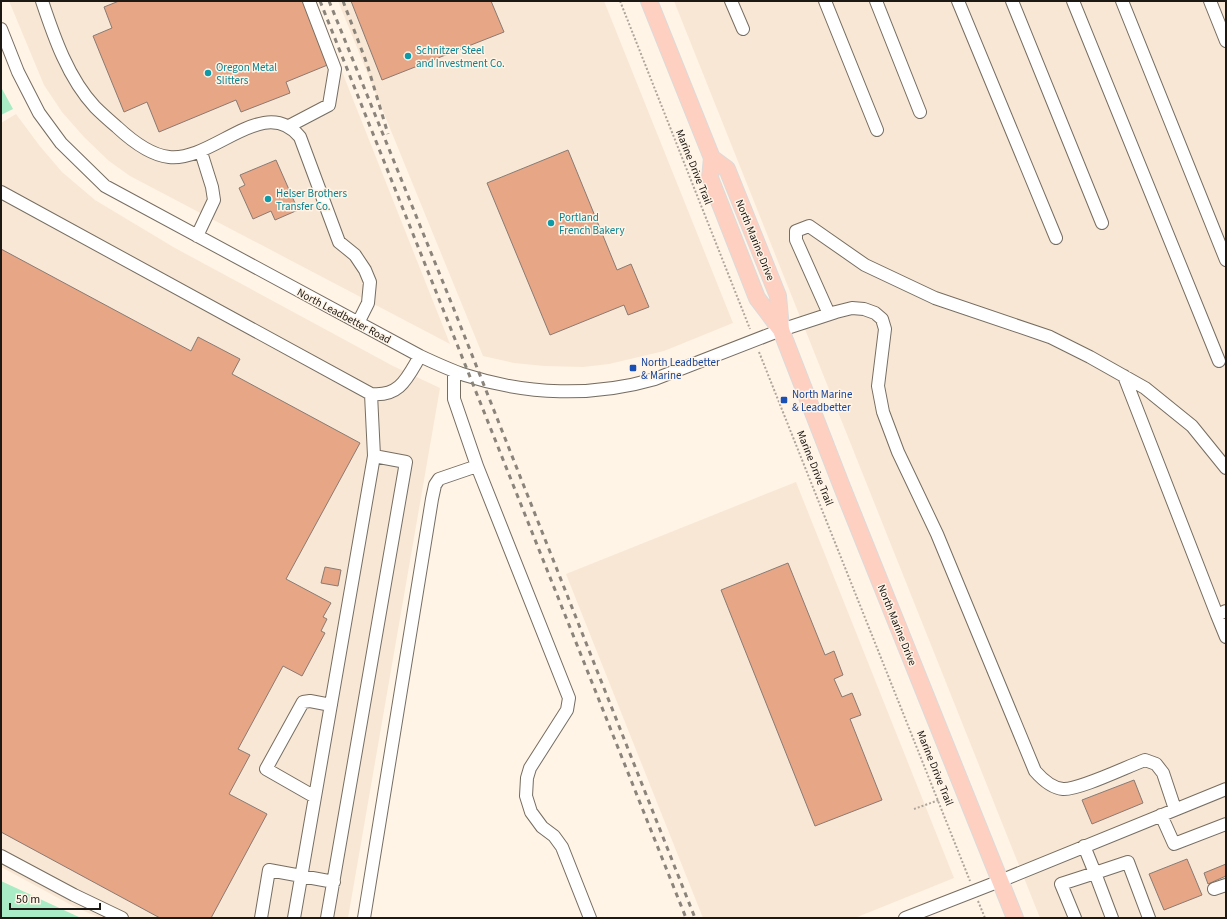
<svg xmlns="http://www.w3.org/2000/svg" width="1227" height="919" font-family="'Source Sans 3',sans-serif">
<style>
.built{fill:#f8e7d4}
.green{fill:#a8ebc5}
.building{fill:#e7a686;stroke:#897a73}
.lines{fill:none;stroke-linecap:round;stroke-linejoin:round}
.minor-casing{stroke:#766d61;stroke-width:14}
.major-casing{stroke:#dbdad9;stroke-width:18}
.path{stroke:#aea59b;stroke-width:2;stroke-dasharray:2 2;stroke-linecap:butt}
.minor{stroke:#fff;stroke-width:12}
.major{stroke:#fed0c1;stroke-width:16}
.rail{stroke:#8b847b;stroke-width:3;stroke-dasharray:5 5;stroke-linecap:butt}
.culture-dot{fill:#0f9aa8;stroke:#fff4e6;stroke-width:1.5}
.transit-dot{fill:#1a4fb4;stroke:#fff4e6;stroke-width:1.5}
.labels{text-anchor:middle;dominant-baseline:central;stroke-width:3;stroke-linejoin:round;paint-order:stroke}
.culture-label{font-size:11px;fill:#0d838f;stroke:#fff4e6;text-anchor:start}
.street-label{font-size:11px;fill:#1c1814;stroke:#fff4e6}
.transit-label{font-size:11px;fill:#164399;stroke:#fff4e6;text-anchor:start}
</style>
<rect width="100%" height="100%" fill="#fff4e6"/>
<!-- built -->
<path class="built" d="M9,1h305l136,343 -320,-168 -21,-15 -25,-24 -22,-25 -18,-27z
M338,1h266l129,322 -69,28 -55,13 -26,3 -39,-1 -30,-3 -31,-7z
M674,1h552v917h-186z
M16,114l23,31 23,27 33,28 80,48 218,118 47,22 -92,530h-248l-27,-12 -72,-39v-744z
M796,482l158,396 -99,40h-152l-137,-344z"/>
<!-- green -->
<path class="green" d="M1,87l12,22 -12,6z
M1,881l80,37h-80z"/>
<!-- building -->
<path class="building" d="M119,1h185l26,63 -44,18 4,11 -49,19 -5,-12 -77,32 -12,-30 -23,10 -31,-76 19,-8 -8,-21z
M351,1h140l13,31 -122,48z
M568,150l49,120 14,-6 18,43 -21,8 -4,-10 -74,30 -63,-152z
M276,160l22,50 -23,10 -4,-9 -18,8 -14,-31 6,-3 -5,-10z
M1,249l190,102 7,-14 42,22 -8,15 128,69 -74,136 45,24 -8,14 4,2 -6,12 4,2 -23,43 -19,-10 -45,83 12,6 -21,39 38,20 -56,104h-51l-159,-86z
M788,563l37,92 9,-4 9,24 -9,4 8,18 10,-4 9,22 -11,4 32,81 -67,26 -94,-236z
M325,567l16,3 -3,16 -17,-3z
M1134,780l9,23 -51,21 -10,-24z
M1187,859l15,36 -38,15 -15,-36z
M1226,864v12l-18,8 -4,-11z"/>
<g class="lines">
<defs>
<path id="minor" d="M42,1c12,36 26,77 53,106 7,7 15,14 22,20 15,14 33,28 52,30 44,5 95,-64 131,-20l39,105 16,13 10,15 5,12 -2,21 -10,20
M731,1l12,28
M825,1l52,129
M876,1l44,111
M958,1l98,237
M1012,1l90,222
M1073,1l146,360
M1122,1l104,259
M1210,1l16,40
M1,29l17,43 21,41 22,30 44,43 315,170c15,7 30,14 45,19 62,20 128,22 190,4l126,-49 55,-18 16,-4 12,1 11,4 7,6 3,10 -7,57 5,26 15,40 39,82 98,237c7,8 16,17 28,18 16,1 63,-22 82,-29l11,4 7,9 12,36
M289,126l40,-21 6,-36 -26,-68
M1,192l370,202
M197,236l17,-36 -2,-13 -11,-35
M829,314l-33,-74v-9l13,-5 56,39 70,33 115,39 40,20 55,31 47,38 34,42
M454,371v28l23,67
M1124,376l93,239 9,-4
M1217,615l9,22
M315,797l-49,-28 37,-67 7,-1 21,4
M1161,815l13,29 52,-20
M1084,846l11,27 33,-11 21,56
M1,856l73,39 48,23
M1214,889l12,-4
M261,918l8,-48 65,12
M294,918l80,-462 -3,-62c29,3 36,-16 49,-38
M327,918l79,-456 -32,-6
M364,918l68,-419 3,-14 4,-6 38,-13 92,232 -2,12 -37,58 -3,10 -1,18 5,16 11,15 12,9 8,11 28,71
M905,918l95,-37 226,-92
M1075,918l-14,-34 34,-11 17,45"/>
<path id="major" d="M649,1l63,157 -2,20 47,120 24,32 61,157 173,431
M712,158l15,11 51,127 3,33"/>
</defs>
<!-- minor casing -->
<use href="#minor" class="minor-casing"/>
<!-- major casing -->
<use href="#major" class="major-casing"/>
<!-- path -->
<path class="path" d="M620,1l130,328
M759,352l211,529
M914,809l25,-9
M978,901l7,17"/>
<!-- minor -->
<use href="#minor" class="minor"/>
<!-- major -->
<use href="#major" class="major"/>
<!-- rail -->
<path class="rail" d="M320,1l366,917
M329,1l124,306 242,611
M343,1l24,63 21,70"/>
</g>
<!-- markers -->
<g class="culture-dot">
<circle cx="408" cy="56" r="4"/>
<circle cx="208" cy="73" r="4"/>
<circle cx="268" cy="199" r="4"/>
<circle cx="551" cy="223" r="4"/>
</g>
<g class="transit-dot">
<rect x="629" y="364" width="8" height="8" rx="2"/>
<rect x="780" y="396" width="8" height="8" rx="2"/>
</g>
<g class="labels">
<!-- culture labels -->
<g class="culture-label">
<text x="416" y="50">Schnitzer Steel<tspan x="416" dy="13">and Investment Co.</tspan></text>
<text x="216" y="67">Oregon Metal<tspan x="216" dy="13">Slitters</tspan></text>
<text x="276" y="193">Helser Brothers<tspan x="276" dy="13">Transfer Co.</tspan></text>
<text x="559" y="217">Portland<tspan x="559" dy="13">French Bakery</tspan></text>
</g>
<!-- street labels -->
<g class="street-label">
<text transform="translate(694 167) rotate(68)">Marine Drive Trail</text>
<text transform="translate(755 240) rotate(68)">North Marine Drive</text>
<text transform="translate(344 316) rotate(28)">North Leadbetter Road</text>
<text transform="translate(815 468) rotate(68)">Marine Drive Trail</text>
<text transform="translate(897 625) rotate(68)">North Marine Drive</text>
<text transform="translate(935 768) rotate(68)">Marine Drive Trail</text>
</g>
<!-- transit labels -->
<g class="transit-label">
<text x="641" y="362">North Leadbetter<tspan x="641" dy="13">&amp; Marine</tspan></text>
<text x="792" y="394">North Marine<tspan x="792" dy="13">&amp; Leadbetter</tspan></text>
</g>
</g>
<!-- border -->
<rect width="1227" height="919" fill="none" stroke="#1c1814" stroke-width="4"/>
<!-- scale -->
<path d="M10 903v6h90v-6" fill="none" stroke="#1c1814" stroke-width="2"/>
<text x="16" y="903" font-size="12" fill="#1c1814" stroke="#fff4e6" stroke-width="3" paint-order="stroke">50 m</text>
</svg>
